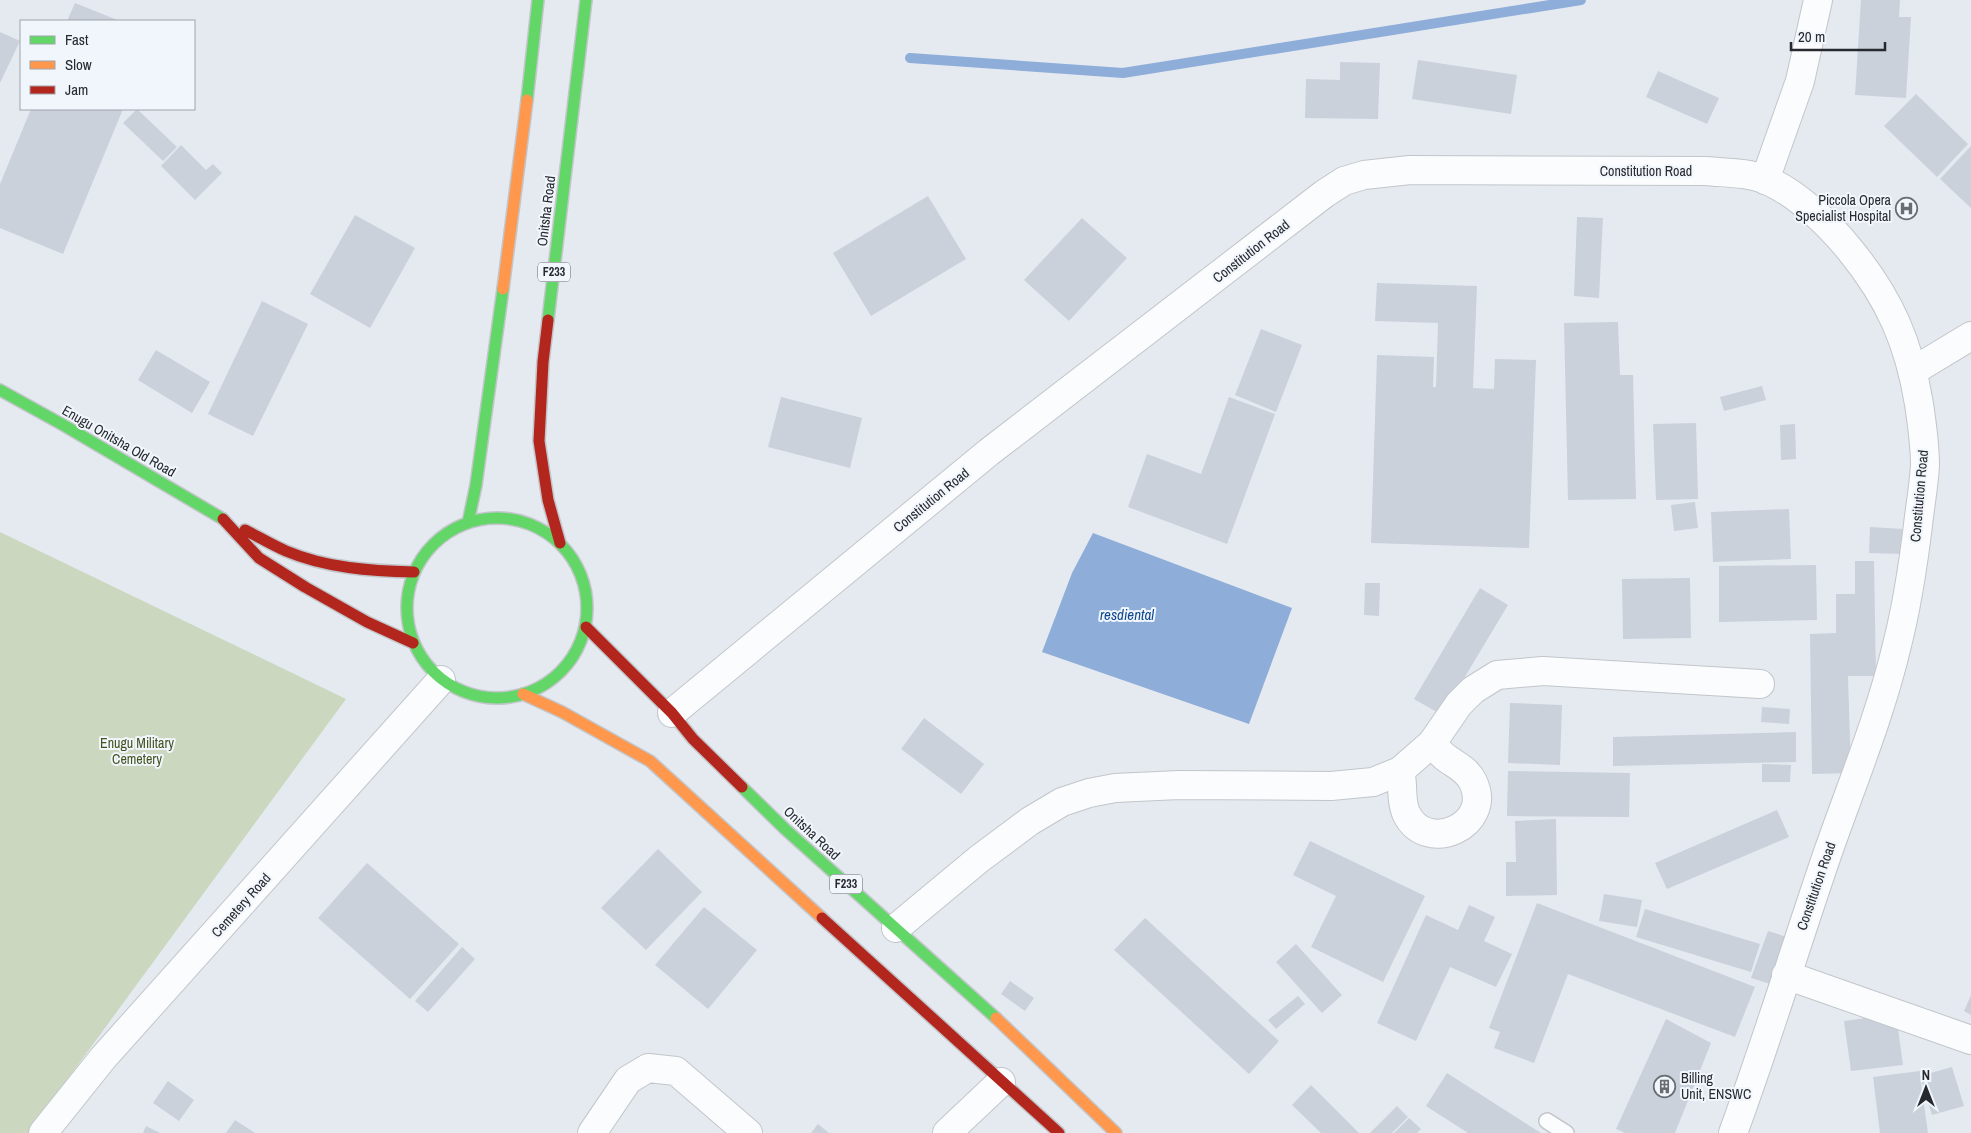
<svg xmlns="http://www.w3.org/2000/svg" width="1971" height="1133" font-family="'Archivo Narrow',sans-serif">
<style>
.green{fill:#ccd7bf}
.water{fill:#8eadd9}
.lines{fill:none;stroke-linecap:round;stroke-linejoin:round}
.stream{stroke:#8eadd9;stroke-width:10}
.building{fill:#cad1db}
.lane-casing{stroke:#c2c6ca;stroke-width:18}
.street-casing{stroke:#c2c6ca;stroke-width:30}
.fast-casing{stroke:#c2c6ca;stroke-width:14}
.slow-casing{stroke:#c2c6ca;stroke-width:14}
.jam-casing{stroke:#c2c6ca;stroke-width:14}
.lane{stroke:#fbfcfd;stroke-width:15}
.street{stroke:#fbfcfd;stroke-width:28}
.fast{stroke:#63d668;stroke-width:11}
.slow{stroke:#ff974d;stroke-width:11}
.jam{stroke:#b3261e;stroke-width:11}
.labels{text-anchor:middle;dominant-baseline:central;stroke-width:4;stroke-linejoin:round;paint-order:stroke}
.shield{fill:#f1f6fd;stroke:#63666b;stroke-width:1}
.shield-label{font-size:12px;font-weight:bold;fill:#26292d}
.street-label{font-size:14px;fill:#26292d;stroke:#f1f6fd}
.poi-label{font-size:14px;fill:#26292d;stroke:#f1f6fd;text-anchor:end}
.park-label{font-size:14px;fill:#44531e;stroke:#f1f6fd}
.water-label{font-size:15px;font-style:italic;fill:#0f478f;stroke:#f1f6fd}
</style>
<rect width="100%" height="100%" fill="#e5eaf0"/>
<!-- green -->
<path class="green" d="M0,532l346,167 -318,434h-28z"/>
<!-- water -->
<path class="water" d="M1093,533l199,75 -43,116 -207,-72 30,-79z"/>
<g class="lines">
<!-- stream -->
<path class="stream" d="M910,58l213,15 458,-73"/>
</g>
<!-- building -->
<path class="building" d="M1861,0h39l-1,17h12l-5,81 -51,-3z
M75,3l45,18h-53z
M0,32l20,9 -20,42z
M1418,60l99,15 -6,39 -99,-15z
M1340,62l40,1 -2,56 -73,-1 1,-39 34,1z
M1658,71l61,27 -12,26 -61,-27z
M1916,94l52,50 -31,33 -53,-51z
M31,109h92l-60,145 -63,-26v-44z
M137,109l40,38 -14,14 -40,-38z
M181,145l25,25 7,-6 9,9 -27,27 -34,-34z
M1971,146v62l-31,-29z
M928,196l38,63 -95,57 -38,-63z
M355,215l60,33 -45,80 -60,-34z
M1577,217l26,1 -4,80 -25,-2z
M1082,218l45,40 -58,63 -45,-41z
M1377,283l100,3 -4,102 21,1 1,-30 41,1 -7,188 -158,-5 6,-188 57,2 -1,30h3l2,-64 -63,-2z
M262,301l46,23 -55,112 -45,-22z
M1618,322l2,53h13l3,124 -68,1 -4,-177z
M1261,329l41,16 -26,67 -41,-17z
M156,350l54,32 -18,31 -54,-33z
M1762,386l4,14 -42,11 -4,-14z
M781,397l81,21 -12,50 -82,-21z
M1229,397l46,17 -48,130 -99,-37 19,-53 54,20z
M1696,423l2,76 -42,1 -3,-76z
M1795,424l1,35 -15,1 -1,-35z
M1695,502l3,26 -24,3 -3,-26z
M1789,509l2,50 -78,3 -2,-50z
M1870,527l33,2v25l-34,-1z
M1855,561h19l2,115h-28l3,97 -39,1 -2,-140 26,-1v-39h19z
M1816,565l1,55 -98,2v-56z
M1690,578l1,60 -68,1 -1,-60z
M1365,583h15l-1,33 -15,-1z
M1480,588l28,17 -66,110 -28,-16z
M1510,703l52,2 -2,60 -52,-2z
M1762,707l28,2 -1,15 -28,-2z
M924,718l60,46 -23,30 -60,-45z
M1796,732v30l-183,4v-29z
M1762,764l29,1 -1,17h-28z
M1508,771l122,2 -1,44 -122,-1z
M1777,810l12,27 -122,52 -12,-26z
M1556,819l1,76 -51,1v-34h10l-1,-41z
M1310,841l115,55 -42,86 -72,-35 25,-51 -43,-21z
M658,849l44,43 -56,58 -45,-42z
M367,863l92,81 -49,55 -92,-81z
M1604,894l38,6 -5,27 -38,-6z
M1537,903l218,84 -20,50 -167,-63 -34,89 -40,-15 6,-16 -11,-4z
M1469,905l26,12 -11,24 28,13 -16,33 -46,-20 -34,74 -39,-18 49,-108 32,15z
M704,907l53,43 -49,59 -53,-44z
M1645,909l115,35 -9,28 -115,-35z
M1145,918l134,123 -30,33 -135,-124z
M1768,931l25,8 -16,47 -26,-8z
M1296,944l46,51 -20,18 -46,-51z
M462,947l13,12 -47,53 -13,-11z
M1010,981l24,17 -9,13 -24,-17z
M1971,995v20l-7,-4z
M1298,996l7,8 -29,25 -8,-9z
M1896,1014l7,51 -52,6 -7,-50z
M1666,1019l45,24 -36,90h-50l-9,-4z
M1952,1067l12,39 -32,9 -12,-39 8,57h-48l-7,-56 47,-6v5z
M1447,1073l94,60h-73l-42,-27z
M168,1081l26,19 -15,21 -26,-18z
M1311,1085l48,48h-38l-29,-28z
M1397,1106l11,11 -16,16h-22z
M1409,1118l12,11 -4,4h-23z
M235,1120l20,13h-29z
M818,1124l11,9h-18z
M146,1126l14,7h-17z"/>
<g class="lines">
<defs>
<path id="lane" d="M1547,1121l19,12"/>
<path id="street" d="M1765,180l35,-99 18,-81
M1913,371l58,-35
M672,713l317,-261 335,-258 20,-13 20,-6 46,-5 296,1c19,2 41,1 60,9 31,13 63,44 84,70 40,49 59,93 69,154 3,20 6,41 6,61 -1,20 -5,41 -7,60 -5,41 -11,81 -21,120 -17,72 -46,141 -70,210 -32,93 -60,186 -94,278
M1400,771c4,14 0,28 6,42 20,43 88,12 67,-31 -6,-13 -18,-17 -28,-25 -5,-4 -9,-9 -13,-14
M896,928l83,-69 51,-38 32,-19 27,-9 26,-5 64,-3 152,1 42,-4 27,-11 32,-28 27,-39 14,-14 24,-15 46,-4 217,13
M1786,975l185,65
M43,1133l60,-75 338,-378
M592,1133l36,-53 20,-12 28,3 72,62
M947,1133l54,-51"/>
<path id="fast" d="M527,100l11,-100
M548,320l38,-320
M0,390l65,36 158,93
M407 608a90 90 0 1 1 180 0a90 90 0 1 1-180 0Z
M468,523l8,-38 27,-196
M742,787l43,42 211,189"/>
<path id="slow" d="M503,289l24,-189
M523,694l39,18 88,49 172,157
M996,1018l120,115"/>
<path id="jam" d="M548,320l-5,42 -4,79 9,59 12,43
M223,519l36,39 46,29 62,35 46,21
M245,530c14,7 27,15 41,21 40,17 85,20 128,21
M586,627l86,86 21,26 49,48
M822,918l237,215"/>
</defs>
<!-- lane casing -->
<use href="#lane" class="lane-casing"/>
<!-- street casing -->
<use href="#street" class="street-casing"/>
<!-- fast casing -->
<use href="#fast" class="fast-casing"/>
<!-- slow casing -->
<use href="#slow" class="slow-casing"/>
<!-- jam casing -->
<use href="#jam" class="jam-casing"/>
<!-- lane -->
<use href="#lane" class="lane"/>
<!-- street -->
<use href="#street" class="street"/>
<!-- fast -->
<use href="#fast" class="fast"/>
<!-- slow -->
<use href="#slow" class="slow"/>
<!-- jam -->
<use href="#jam" class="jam"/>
</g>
<!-- icons -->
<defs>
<symbol id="hospital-ring" viewBox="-11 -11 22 22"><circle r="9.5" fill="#f1f6fd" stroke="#696d71" stroke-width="1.5"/><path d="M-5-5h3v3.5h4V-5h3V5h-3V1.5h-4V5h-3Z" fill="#696d71"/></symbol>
<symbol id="building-ring" viewBox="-11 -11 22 22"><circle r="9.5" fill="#f1f6fd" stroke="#696d71" stroke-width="1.5"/><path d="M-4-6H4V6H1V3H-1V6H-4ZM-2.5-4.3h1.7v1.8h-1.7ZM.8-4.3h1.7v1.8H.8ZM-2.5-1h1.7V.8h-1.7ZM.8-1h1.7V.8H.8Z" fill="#696d71"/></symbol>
</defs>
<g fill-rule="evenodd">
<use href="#hospital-ring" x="1894" y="196" width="25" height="25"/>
<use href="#building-ring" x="1652" y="1074" width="25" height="25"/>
</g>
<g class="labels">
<!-- shield labels -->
<g class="shield">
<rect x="538" y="262.5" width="32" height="19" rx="4"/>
<rect x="830" y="874.5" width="32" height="19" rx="4"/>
</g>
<g class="shield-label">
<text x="554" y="272">F233</text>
<text x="846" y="884">F233</text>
</g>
<!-- street labels -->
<g class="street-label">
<text x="1646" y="171">Constitution Road</text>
<text transform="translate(546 211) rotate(-83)">Onitsha Road</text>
<text transform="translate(1251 251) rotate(-38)">Constitution Road</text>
<text transform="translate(119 441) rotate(30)">Enugu Onitsha Old Road</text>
<text transform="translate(1919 496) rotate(-85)">Constitution Road</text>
<text transform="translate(931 500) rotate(-39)">Constitution Road</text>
<text transform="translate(812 833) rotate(43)">Onitsha Road</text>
<text transform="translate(1816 886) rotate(-71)">Constitution Road</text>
<text transform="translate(241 905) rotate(-48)">Cemetery Road</text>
</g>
<!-- poi labels -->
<g class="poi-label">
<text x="1891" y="200">Piccola Opera<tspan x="1891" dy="16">Specialist Hospital</tspan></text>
<text x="1681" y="1078" text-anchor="start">Billing<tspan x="1681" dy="16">Unit, ENSWC</tspan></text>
</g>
<!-- park labels -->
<g class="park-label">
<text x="137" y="743">Enugu Military<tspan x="137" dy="16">Cemetery</tspan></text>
</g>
<!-- water labels -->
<g class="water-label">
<text x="1127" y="614">resdiental</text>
</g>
</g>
<!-- legend -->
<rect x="20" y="20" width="175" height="90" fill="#f1f6fd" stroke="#a0a4aa"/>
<rect x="30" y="36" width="25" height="8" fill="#63d668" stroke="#a0a4aa"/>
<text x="65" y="45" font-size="15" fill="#26292d">Fast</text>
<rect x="30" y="61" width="25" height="8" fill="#ff974d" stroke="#a0a4aa"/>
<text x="65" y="70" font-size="15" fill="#26292d">Slow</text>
<rect x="30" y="86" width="25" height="8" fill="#b3261e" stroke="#a0a4aa"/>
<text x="65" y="95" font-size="15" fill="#26292d">Jam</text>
<!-- north arrow -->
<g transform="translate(1926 1088)" stroke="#f1f6fd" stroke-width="4" paint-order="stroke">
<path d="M0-4L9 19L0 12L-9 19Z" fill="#26292d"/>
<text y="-8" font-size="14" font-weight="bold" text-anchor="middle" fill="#26292d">N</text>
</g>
<!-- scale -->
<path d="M1791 42v8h94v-8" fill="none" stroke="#26292d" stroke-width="2.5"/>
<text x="1798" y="42" font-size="15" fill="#26292d" stroke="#f1f6fd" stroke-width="4" paint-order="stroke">20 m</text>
</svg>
